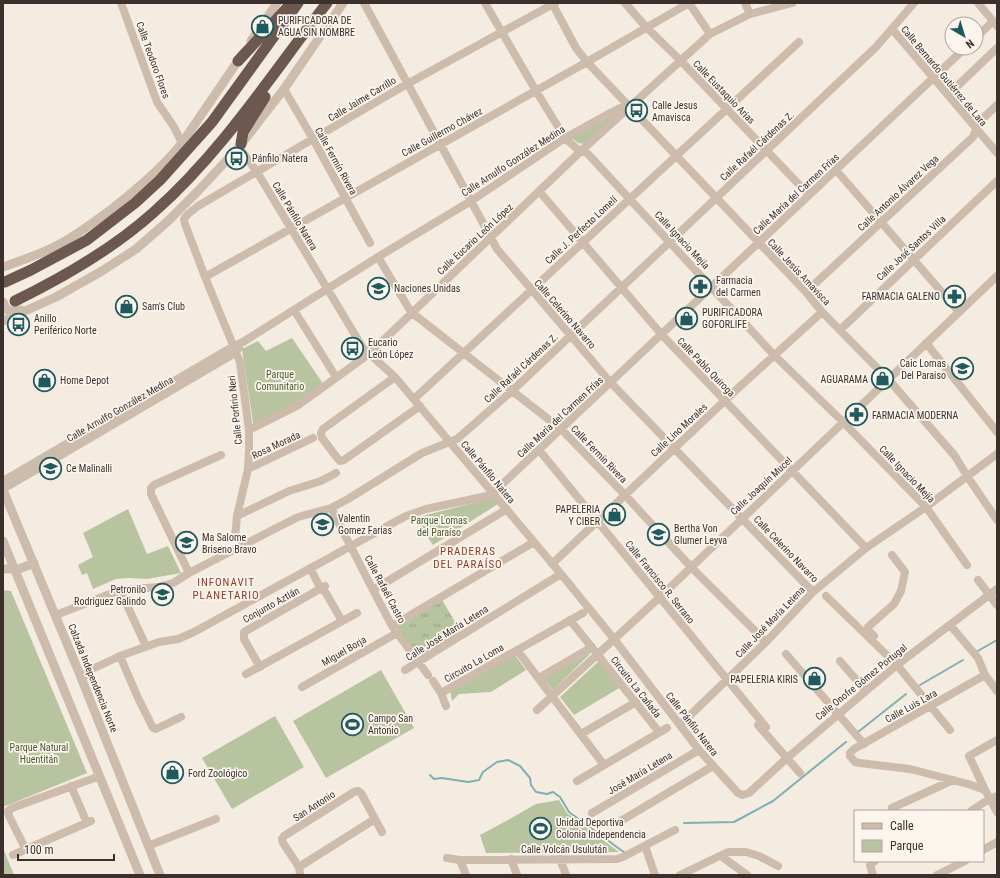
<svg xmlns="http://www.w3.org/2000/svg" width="1000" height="878" font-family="'Roboto Condensed',sans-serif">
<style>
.grass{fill:url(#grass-tufts)}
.park{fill:#b8c4a0}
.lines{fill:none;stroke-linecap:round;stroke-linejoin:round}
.stream{stroke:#7fb0b2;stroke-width:2}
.minor{stroke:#cdbbac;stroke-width:8}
.tertiary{stroke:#cdbbac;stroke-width:9}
.trunk{stroke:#6c584f;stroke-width:11}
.labels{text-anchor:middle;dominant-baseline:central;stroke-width:3.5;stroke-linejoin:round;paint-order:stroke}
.poi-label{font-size:10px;fill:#3b302b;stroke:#fbf5ee;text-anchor:start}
.street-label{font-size:10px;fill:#3b302b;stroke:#fbf5ee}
.park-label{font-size:10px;fill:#4a5a2e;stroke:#fbf5ee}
.neighbourhood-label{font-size:11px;letter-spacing:1px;fill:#8c3b22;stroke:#fbf5ee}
</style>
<defs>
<pattern id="grass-tufts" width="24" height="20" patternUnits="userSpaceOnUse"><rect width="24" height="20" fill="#b8c4a0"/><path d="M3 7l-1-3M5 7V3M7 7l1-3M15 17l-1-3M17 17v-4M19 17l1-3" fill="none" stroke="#97a083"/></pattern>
</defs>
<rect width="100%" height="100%" fill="#f4ebe1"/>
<!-- grass -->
<path class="grass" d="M441,598l21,36 -43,27 -26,-34z"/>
<!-- park -->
<path class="park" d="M611,115l5,1 -31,28 -7,-1 -6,-5z
M292,338l34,50 -72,41 -12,-80 16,-8 8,10z
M493,498l5,6 -65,41 -19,-27z
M128,509l19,45 21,-8 13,27 -34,6 -18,-1 -13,1 -23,10 -6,-16 -5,2 -4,-10 15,-8 -10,-24z
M3,590l8,1 76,182 -84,34z
M592,652l-39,38 -10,-12z
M514,654l12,16 -35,22 -32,2 -7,7 -2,-11z
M600,660l21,27 -47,28 -14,-18z
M381,670l33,58 -88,50 -33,-57z
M275,716l29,51 -72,42 -30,-51z
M559,800l8,13 52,39 -133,1 -6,-18 28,-15 28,-16z
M3,848l11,27h-11z"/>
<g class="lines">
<!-- stream -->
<path class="stream" d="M976,652l21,-12
M920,685l43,-25
M858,732l48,-38
M430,775l4,4 8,-1 26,4 11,-2 4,-8 14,-10 11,-2 12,6 10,12 1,7 5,7 11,2 6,-2 7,5 9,15 56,41
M684,823l50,-1 39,-21 73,-59"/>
<!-- minor -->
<path class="minor" d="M121,3l36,99 17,25 8,16
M364,3l133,246 114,134 202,209
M485,3l51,88 29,47 11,10 12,6 186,201 69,67 83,85 41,58
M552,3l24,45 11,14 219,230 16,20 66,67 67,77 12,20 30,44
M625,3l21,24 35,34 128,134
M689,3l21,31
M745,3l5,11
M978,3l19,23
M892,29l105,124
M976,38l17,-17
M284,89l29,50 57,104
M948,95l49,-47
M239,147l18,25 106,176 32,29 166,197 53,65 85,111 39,43 4,2 7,-2 38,-35 79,-67 31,-26 100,-76
M836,170l123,142
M539,191l123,144 204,213
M378,257l33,55 150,117 64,66 66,72 75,75
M205,277l382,-215 102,-59
M806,292l167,-155 6,-15 18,-17
M294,310l42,67
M840,330l157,-149
M926,343l71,89
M395,377l-72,52 -2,4 1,5 16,21 2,2 4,-1 76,-54
M414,399l385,-357
M249,430l48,-24 72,-52 212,-203 129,-117 40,-20 42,-11
M539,450l227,277
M248,469l65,-31
M3,481l231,-135 9,-4 135,-85 93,-56 94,-63 47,-26 8,-4 9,-1
M3,489l227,-133 9,-8
M331,508l42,82 19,36 36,49
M237,516l52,-25 32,-10 15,-8
M235,538l2,-22 11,-47 1,-20v-19l-9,-68 -35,-85 -20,-53 -1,-5 4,-5 10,-8 209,-122 148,-81
M552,564l183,-173 87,-79
M310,568l11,21 5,4 16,28
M189,573l-38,-79v-6l3,-3 67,-30
M978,580l19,25
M120,590l26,56
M373,590l134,-81
M826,596l71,69 53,65
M56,615l64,-25 38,-3 15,-4 16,-10 109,-56 33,-9 17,-9 74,-46 35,-14 55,-48 364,-344 38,-44
M570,620l89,112
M950,625l28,33 7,17 12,16
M392,626l142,-84
M874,636l-6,-6v-3l26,-23 7,-13 4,-19 -13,-17
M517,650l87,115
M786,654l78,90
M120,656l18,42 15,30 3,1 25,-12
M840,661l26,30
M260,667l-16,-28v-7l81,-46
M405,670l156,-96
M246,674l111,-61
M985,675l-131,74 -4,4v3l5,6 5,1 50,6 58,15 17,6 12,22
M539,678l53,-31
M82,679l6,-8 32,-15 39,-14 19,-3 16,-7 188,-103 24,-13 20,-7 61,-13 6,-3 472,-445
M433,681l8,12 5,13
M302,687l95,-54
M441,693l142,-80
M537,710l123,-113 337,-321
M680,725l86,-83 47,-50 53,-44 60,-41 71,-53
M758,725l42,48
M581,734l55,-32
M577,781l90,-53
M71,786l16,37
M985,790l-15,-32 -1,-2 28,-16
M892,808l61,-28
M971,811l18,-12 8,-3
M592,813l107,-63
M619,822l94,-56
M148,846l68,-27
M645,846l10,29
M26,850l-17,-34 -1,-5 4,-3 88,-32
M983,850l14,-8
M13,855l78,-34
M721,856l26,19
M447,858l13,2 157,-1 6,-2 52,-27
M511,859l6,16
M560,859l6,16
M460,860l6,15
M299,867l76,-48
M300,875l-1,-8 -16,-24 -1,-4 2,-3 70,-44 4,-1 3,2 21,39
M680,875l48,-23h18l13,4 19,10
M873,875l-3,-10 5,-4
M937,875l28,-14"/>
<!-- tertiary -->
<path class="tertiary" d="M251,41l26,-38
M3,267c17,-6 35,-12 51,-20 21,-10 40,-25 59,-39 25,-20 49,-40 69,-65l60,-88
M3,302l4,8 6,1 8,-1
M3,321l53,-24 46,-26 34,-22 31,-27 32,-32 40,-43 45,-58 59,-86
M3,490l75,180 82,205
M3,541l137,334
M3,569h16l15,-6"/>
<!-- trunk -->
<path class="trunk" d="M238,61l49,-53
M241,144l2,-12 22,-35
M5,282l26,-12 56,-30 48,-37 25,-23 52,-58 86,-119
M15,301c49,-24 98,-52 139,-89 68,-60 118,-138 173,-209"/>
</g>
<!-- icons -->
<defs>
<symbol id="shop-ring" viewBox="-11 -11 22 22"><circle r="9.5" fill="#fbf5ee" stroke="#1f5a5e" stroke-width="1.5"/><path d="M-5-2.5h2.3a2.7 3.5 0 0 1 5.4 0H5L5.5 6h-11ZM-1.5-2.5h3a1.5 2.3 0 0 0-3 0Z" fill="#1f5a5e"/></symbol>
<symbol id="bus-ring" viewBox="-11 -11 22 22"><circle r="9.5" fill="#fbf5ee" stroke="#1f5a5e" stroke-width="1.5"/><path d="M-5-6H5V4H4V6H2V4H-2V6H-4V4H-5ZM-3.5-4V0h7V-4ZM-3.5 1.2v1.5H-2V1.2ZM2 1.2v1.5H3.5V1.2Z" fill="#1f5a5e"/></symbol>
<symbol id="pharmacy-ring" viewBox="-11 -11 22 22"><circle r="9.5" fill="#fbf5ee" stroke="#1f5a5e" stroke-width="1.5"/><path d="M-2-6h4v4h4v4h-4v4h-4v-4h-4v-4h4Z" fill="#1f5a5e"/></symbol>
<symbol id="school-ring" viewBox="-11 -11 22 22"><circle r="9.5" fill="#fbf5ee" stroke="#1f5a5e" stroke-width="1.5"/><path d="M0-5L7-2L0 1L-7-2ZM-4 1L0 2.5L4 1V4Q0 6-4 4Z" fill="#1f5a5e"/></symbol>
<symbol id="stadium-ring" viewBox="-11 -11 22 22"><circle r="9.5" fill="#fbf5ee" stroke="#1f5a5e" stroke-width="1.5"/><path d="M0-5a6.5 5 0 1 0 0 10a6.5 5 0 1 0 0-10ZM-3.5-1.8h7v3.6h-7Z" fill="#1f5a5e"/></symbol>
</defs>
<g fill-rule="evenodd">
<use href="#shop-ring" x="250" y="14" width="25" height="25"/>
<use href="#bus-ring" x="624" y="98" width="25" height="25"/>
<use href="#bus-ring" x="224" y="146" width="25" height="25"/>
<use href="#pharmacy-ring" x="688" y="274" width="25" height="25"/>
<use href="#school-ring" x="366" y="276" width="25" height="25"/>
<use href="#pharmacy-ring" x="942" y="284" width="25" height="25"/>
<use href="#shop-ring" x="114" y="294" width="25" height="25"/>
<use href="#shop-ring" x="674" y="306" width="25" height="25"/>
<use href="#bus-ring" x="6" y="312" width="25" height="25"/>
<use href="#bus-ring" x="340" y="336" width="25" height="25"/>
<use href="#school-ring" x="950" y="356" width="25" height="25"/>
<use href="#shop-ring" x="870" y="366" width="25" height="25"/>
<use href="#shop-ring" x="32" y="368" width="25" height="25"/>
<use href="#pharmacy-ring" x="844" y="402" width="25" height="25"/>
<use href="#school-ring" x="38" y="456" width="25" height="25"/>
<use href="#shop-ring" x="602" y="502" width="25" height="25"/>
<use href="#school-ring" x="310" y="512" width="25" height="25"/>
<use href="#school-ring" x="646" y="522" width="25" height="25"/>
<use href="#school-ring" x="174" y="530" width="25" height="25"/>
<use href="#school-ring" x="150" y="582" width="25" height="25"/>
<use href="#shop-ring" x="802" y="666" width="25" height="25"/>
<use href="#stadium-ring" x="340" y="712" width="25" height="25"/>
<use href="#shop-ring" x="160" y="760" width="25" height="25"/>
<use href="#stadium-ring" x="528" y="816" width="25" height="25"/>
</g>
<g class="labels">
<!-- poi labels -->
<g class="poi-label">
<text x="278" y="20">PURIFICADORA DE<tspan x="278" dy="12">AGUA SIN NOMBRE</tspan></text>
<text x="652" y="105">Calle Jesus<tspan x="652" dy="12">Amavisca</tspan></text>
<text x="252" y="158">Pánfilo Natera</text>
<text x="716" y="280">Farmacia<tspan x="716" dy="12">del Carmen</tspan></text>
<text x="394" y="288">Naciones Unidas</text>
<text x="940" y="296" text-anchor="end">FARMACIA GALENO</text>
<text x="142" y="306">Sam's Club</text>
<text x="702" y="312">PURIFICADORA<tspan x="702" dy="12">GOFORLIFE</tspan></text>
<text x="34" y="318">Anillo<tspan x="34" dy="12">Periférico Norte</tspan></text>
<text x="368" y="342">Eucario<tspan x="368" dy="12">León López</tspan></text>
<text x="946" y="363" text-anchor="end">Caic Lomas<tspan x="946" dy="12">Del Paraiso</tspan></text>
<text x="868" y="379" text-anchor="end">AGUARAMA</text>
<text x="60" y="380">Home Depot</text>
<text x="872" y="415">FARMACIA MODERNA</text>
<text x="66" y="468">Ce Malinalli</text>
<text x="600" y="509" text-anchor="end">PAPELERIA<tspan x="600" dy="12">Y CIBER</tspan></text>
<text x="338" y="518">Valentin<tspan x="338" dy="12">Gomez Farias</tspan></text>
<text x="674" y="528">Bertha Von<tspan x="674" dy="12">Glumer Leyva</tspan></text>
<text x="202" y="537">Ma Salome<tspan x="202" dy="12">Briseno Bravo</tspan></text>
<text x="146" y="589" text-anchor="end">Petronilo<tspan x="146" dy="12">Rodriguez Galindo</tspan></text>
<text x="798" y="679" text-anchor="end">PAPELERIA KIRIS</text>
<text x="368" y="718">Campo San<tspan x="368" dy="12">Antonio</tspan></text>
<text x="188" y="773">Ford Zoológico</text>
<text x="556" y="822">Unidad Deportiva<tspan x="556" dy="12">Colonia Independencia</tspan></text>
</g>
<!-- street labels -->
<g class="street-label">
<text transform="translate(153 60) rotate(70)">Calle Teodoro Flores</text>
<text transform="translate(944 76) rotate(50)">Calle Bernardo Gutiérrez de Lara</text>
<text transform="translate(724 92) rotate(46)">Calle Eustaquio Arias</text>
<text transform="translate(362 99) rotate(-31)">Calle Jaime Carrillo</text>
<text transform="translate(442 132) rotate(-29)">Calle Guillermo Chávez</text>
<text transform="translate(757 146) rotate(-43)">Calle Rafaél Cárdenas Z.</text>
<text transform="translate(336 161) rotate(61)">Calle Fermín Rivera</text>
<text transform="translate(513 161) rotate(-33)">Calle Arnulfo González Medina</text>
<text transform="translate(898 193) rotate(-43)">Calle Antonio Álvarez Vega</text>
<text transform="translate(796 194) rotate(-43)">Calle María del Carmen Frías</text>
<text transform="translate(295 216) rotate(59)">Calle Pánfilo Natera</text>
<text transform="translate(581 230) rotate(-43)">Calle J. Perfecto Lomelí</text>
<text transform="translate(475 239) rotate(-43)">Calle Eucario León López</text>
<text transform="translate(682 240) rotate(47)">Calle Ignacio Mejía</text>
<text transform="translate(911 248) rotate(-43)">Calle José Santos Villa</text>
<text transform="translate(799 272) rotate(47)">Calle Jesús Amavisca</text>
<text transform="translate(565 314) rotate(49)">Calle Celerino Navarro</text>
<text transform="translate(706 367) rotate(46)">Calle Pablo Quiroga</text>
<text transform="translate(521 368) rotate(-43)">Calle Rafaél Cárdenas Z.</text>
<text transform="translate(120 409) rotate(-30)">Calle Arnulfo González Medina</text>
<text transform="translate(235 410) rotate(-96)">Calle Porfirio Neri</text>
<text transform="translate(560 417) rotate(-43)">Calle María del Carmen Frías</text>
<text transform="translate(679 430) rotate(-43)">Calle Lino Morales</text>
<text transform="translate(276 445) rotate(-25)">Rosa Morada</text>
<text transform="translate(599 454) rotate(46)">Calle Fermín Rivera</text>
<text transform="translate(488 472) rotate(50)">Calle Pánfilo Natera</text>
<text transform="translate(907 474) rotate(46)">Calle Ignacio Mejía</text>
<text transform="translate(761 486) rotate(-43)">Calle Joaquín Mucel</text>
<text transform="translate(786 549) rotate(46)">Calle Celerino Navarro</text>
<text transform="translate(660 582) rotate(51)">Calle Francisco R. Serrano</text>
<text transform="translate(385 589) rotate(62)">Calle Rafaél Castro</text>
<text transform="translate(271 605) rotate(-29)">Conjunto Aztlán</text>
<text transform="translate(770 622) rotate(-46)">Calle José María Letena</text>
<text transform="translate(447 633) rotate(-32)">Calle José María Letena</text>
<text transform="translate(344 651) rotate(-30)">Miguel Borja</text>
<text transform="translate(474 663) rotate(-30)">Circuito La Loma</text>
<text transform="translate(93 678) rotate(68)">Calzada Independencia Norte</text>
<text transform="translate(861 682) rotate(-39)">Calle Onofre Gómez Portugal</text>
<text transform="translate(636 687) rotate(52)">Circuito La Cañada</text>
<text transform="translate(911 706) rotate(-29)">Calle Luis Lara</text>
<text transform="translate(692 724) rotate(52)">Calle Pánfilo Natera</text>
<text transform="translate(640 773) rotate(-31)">José María Letena</text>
<text transform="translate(314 806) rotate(-33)">San Antonio</text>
<text x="564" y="849">Calle Volcán Usulután</text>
</g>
<!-- park labels -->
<g class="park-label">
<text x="280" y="374">Parque<tspan x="280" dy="12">Comunitario</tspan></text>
<text x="439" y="520">Parque Lomas<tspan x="439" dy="12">del Paraíso</tspan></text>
<text x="39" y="747">Parque Natural<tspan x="39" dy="12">Huentitán</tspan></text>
</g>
<!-- neighbourhood labels -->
<g class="neighbourhood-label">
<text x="468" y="551">PRADERAS<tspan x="468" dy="13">DEL PARAÍSO</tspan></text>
<text x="226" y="582">INFONAVIT<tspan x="226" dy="13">PLANETARIO</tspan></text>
</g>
</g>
<!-- border -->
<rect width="1000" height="878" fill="none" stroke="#3b302b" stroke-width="8"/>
<!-- legend -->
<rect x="854" y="810" width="130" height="52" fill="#fbf5ee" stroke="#aea6a0"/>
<rect x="862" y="823" width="20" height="6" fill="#cdbbac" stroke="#aea6a0"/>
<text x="890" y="830" font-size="12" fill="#3b302b">Calle</text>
<rect x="862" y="840" width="20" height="12" fill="#b8c4a0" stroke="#aea6a0"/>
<text x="890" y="850" font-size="12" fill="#3b302b">Parque</text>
<!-- north arrow -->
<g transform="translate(964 36) rotate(142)"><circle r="19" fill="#fbf5ee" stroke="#aea6a0"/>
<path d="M0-3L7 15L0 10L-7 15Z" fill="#1f5a5e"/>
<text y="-6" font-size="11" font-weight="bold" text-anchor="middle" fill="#3b302b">N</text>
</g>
<!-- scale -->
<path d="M18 854v6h96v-6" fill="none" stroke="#3b302b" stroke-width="2"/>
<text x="24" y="854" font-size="12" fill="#3b302b" stroke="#fbf5ee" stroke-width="3" paint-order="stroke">100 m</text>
</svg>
